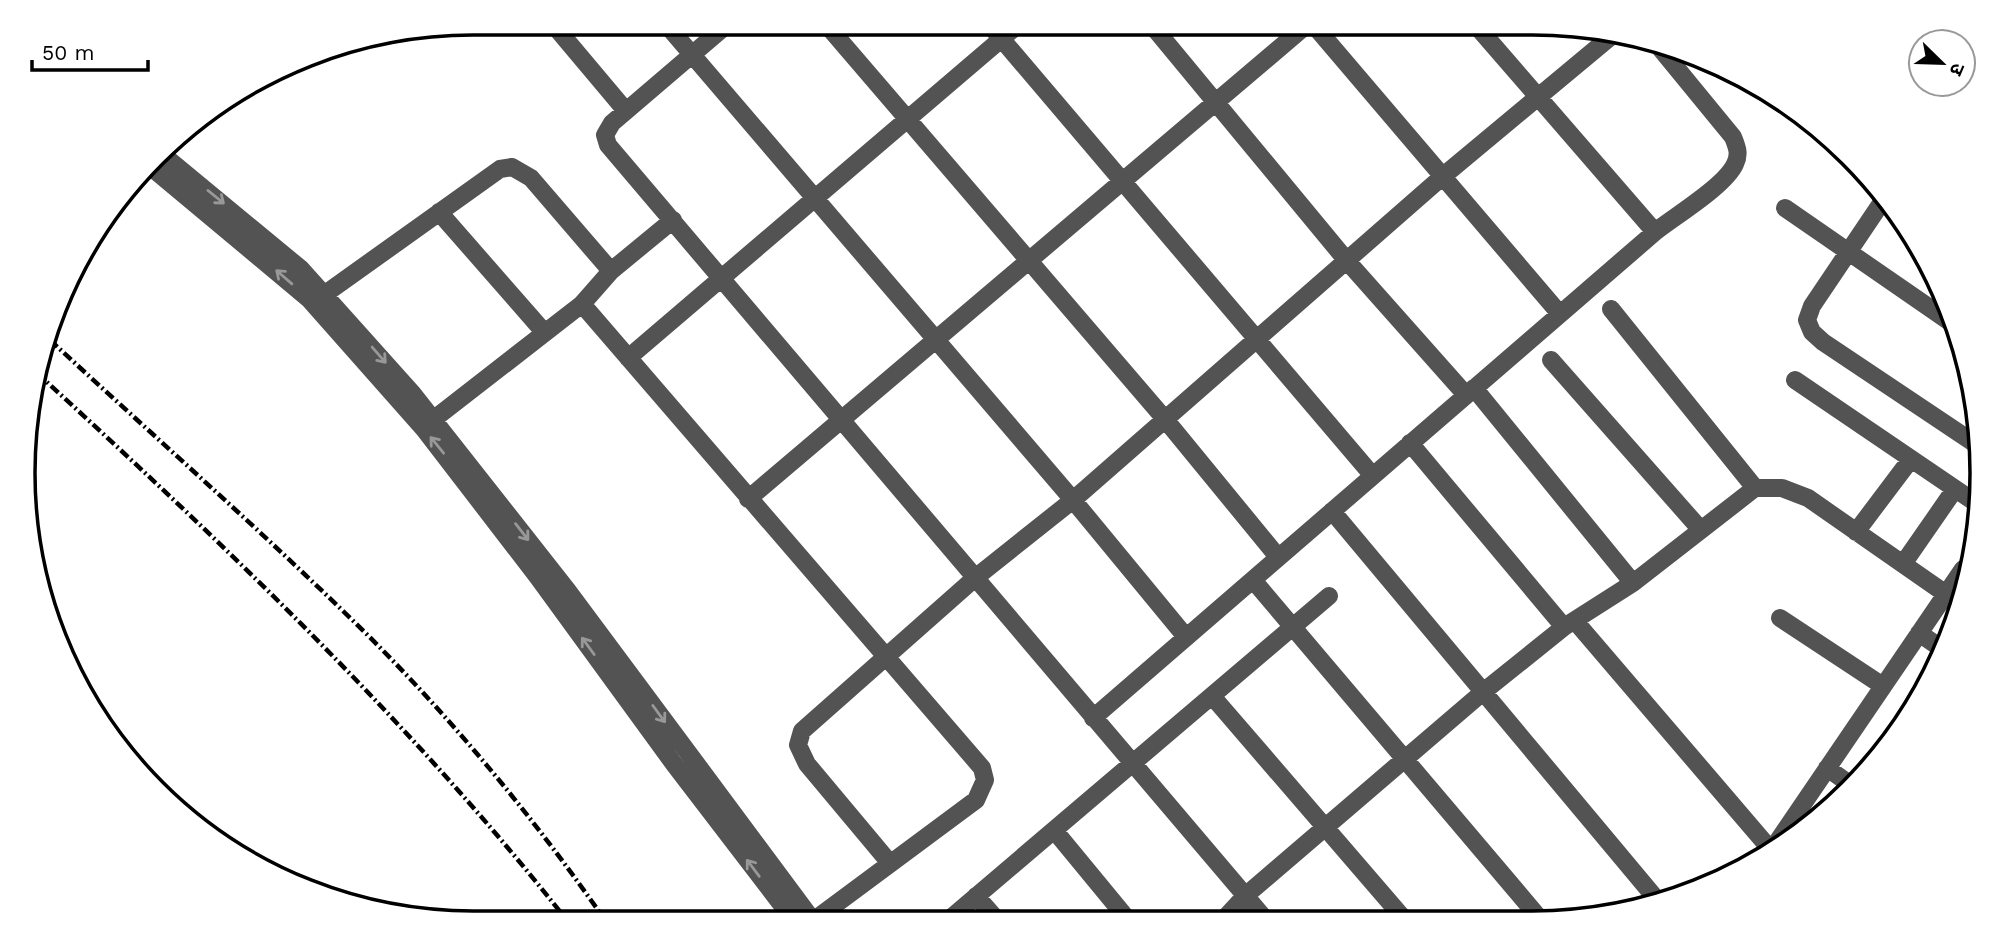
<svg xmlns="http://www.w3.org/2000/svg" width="2005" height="946" font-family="'Work Sans','Noto Sans Devanagari',sans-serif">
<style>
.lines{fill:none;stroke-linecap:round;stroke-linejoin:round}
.minor{stroke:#535353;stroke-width:18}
.rail{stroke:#000;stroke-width:4.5;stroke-dasharray:10 3.5 2 3.5;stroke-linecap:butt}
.oneway{stroke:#989898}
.rim{fill:none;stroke:#000;stroke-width:3.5}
</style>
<rect width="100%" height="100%" fill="#fff"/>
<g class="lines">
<!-- minor -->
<path class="minor" d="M552,23l74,88
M665,23l408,477 113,137
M729,23l-117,100 -7,12 3,10 658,775
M825,23l339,395 114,139
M988,23l385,453
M1150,23l197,238 119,134
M1312,23l248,291
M1474,23l181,209
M163,155l138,114 112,125 155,197 246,331
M151,167l158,132 115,130 113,147 137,188 121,158
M1882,202l-70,104 -5,14 5,12 11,10 154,103
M1785,208l168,116
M439,212l105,120
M325,294l175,-125 12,-2 19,11 80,93
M582,304l400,464 3,12 -9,20 -163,121
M1611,309l144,179
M628,358l392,-335
M1551,360l150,170
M1795,380l181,123
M1474,388l159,195
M434,419l148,-115 29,-33 62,-51
M1410,443l154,184
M748,499l561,-476
M1332,511l326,390
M1856,532l55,-73
M1903,564l52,-75
M1253,580l288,340
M1780,618l103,68
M1575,621l196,229
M1919,633l26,18
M1212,696l193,224
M1093,718l562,-486c20,-16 70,-46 80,-68 5,-10 2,-17 -2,-27l-73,-89
M1827,768l24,17
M1054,830l75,91
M1771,851l192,-282
M889,862l-82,-98 -9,-19 4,-14 173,-153 98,-78 369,-323 167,-139
M976,896l22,25
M1222,921l23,-25 238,-204 81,-65 69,-44 122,-95h27l26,10 138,96
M946,922l383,-326"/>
<!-- rail -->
<path class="rail" d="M50,340c97,90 197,178 293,271 96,92 188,202 264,312
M37,373c187,171 375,350 532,550"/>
</g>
<!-- one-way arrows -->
<defs><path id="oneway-shaft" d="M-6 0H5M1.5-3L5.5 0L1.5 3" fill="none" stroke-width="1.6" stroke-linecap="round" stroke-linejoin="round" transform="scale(1.75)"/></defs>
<g class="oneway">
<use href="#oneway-shaft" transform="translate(216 197) rotate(39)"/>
<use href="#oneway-shaft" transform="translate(284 277) rotate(-139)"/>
<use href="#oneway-shaft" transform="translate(379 355) rotate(49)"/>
<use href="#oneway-shaft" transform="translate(437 445) rotate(-129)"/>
<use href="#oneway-shaft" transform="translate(522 532) rotate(52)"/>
<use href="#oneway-shaft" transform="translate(588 646) rotate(-126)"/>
<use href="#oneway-shaft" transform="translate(659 714) rotate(54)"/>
<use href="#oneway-shaft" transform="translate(753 868) rotate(-127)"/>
</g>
<!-- crop -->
<path d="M0 0H2005V946H0ZM473 35H1532A438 438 0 0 1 1970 473V473A438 438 0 0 1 1532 911H473A438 438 0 0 1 35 473V473A438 438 0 0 1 473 35Z" fill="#fff" fill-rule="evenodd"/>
<path class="rim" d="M473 35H1532A438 438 0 0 1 1970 473V473A438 438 0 0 1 1532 911H473A438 438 0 0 1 35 473V473A438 438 0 0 1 473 35Z"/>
<!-- north arrow -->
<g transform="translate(1942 63) rotate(113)"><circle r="33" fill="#ffffff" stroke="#999999" stroke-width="2"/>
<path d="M0-5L12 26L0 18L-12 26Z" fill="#000000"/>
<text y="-10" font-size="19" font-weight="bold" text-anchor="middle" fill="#000000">उ</text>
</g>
<!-- scale -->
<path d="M32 60v10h116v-10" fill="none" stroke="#000000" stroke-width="3.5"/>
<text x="42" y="60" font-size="21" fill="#000000" stroke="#ffffff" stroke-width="5" paint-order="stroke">50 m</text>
</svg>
